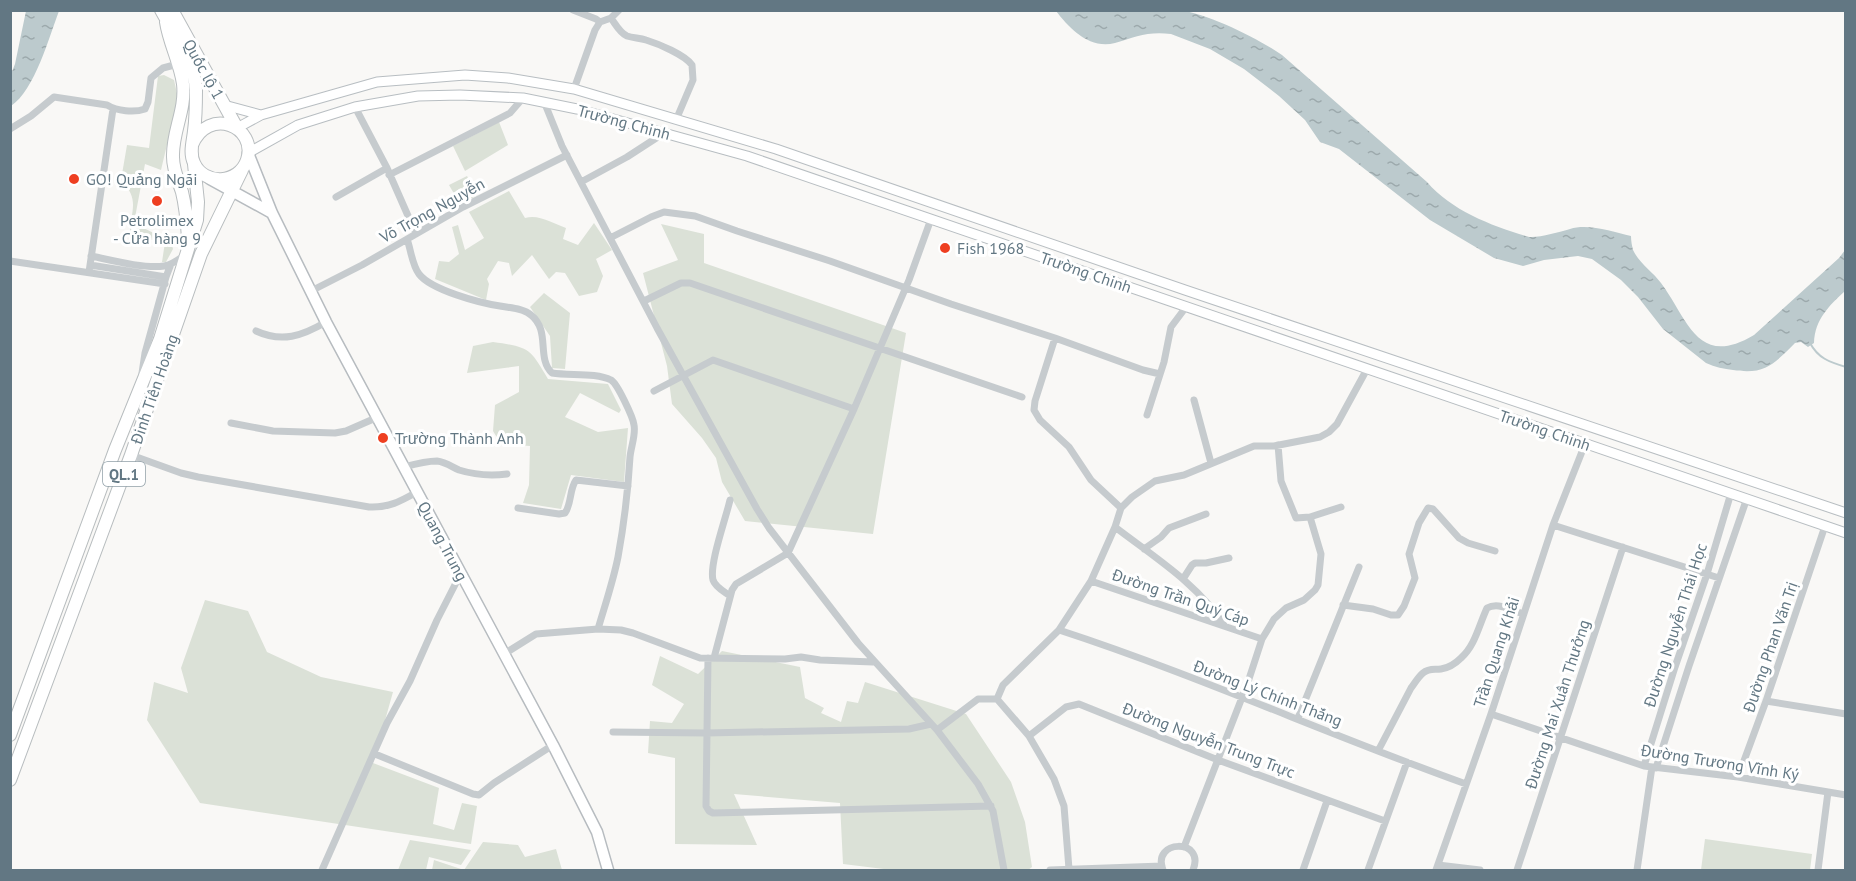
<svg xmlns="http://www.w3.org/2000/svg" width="1856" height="881" font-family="'PT Sans',sans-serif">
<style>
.grass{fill:#dbe1d7}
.water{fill:url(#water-ripples)}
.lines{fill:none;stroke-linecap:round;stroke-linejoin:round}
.stream{stroke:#bccacd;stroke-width:2}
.secondary-casing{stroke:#b8bec2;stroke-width:11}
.primary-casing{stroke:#b7bcc0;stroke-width:13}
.highway-casing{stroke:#b8bdbf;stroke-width:14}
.street{stroke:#c6cbce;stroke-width:7}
.secondary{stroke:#fff;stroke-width:9}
.primary{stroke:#fff;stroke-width:10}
.highway{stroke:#fff;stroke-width:12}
.poi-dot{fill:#ee3f21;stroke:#fff;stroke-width:2}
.labels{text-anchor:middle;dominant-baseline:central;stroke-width:6;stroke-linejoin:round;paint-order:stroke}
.shield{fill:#fff;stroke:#91a0a8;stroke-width:1.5}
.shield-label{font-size:15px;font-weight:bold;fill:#627783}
.street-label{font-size:16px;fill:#627783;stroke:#fff}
.poi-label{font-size:16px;fill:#627783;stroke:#fff;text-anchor:start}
</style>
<defs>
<pattern id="water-ripples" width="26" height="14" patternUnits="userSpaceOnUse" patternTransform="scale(1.5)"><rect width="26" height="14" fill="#bccacd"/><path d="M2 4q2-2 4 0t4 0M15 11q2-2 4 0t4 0" fill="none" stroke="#9ca9ac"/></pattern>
</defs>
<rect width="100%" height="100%" fill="#f9f8f6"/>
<!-- grass -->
<path class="grass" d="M164,75l10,5 4,18 -17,72 -16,-6 -11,59 37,19 2,7 -7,13h-4l3,-20 -31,-5 -4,-2c0,-25 11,-34 -9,-55l6,-35 22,3 9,-72z
M499,122l9,23 -43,26 -12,-25z
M467,176l11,19 -18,9 -11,-19z
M509,191l16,27c14,-4 27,5 41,10l-3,11 15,6 16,-22 18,27 -16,9 7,17 -6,16 -18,4 -14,-23 -9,-1 -7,7 -17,-24 -20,21 -3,-13 -11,-2 -11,18 2,5 -3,16 -51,-21 4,-18 10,1 10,-8 -7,-27 6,-2 7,25 19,-12 -15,-26z
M661,224l43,10v29l202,70 -33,201 -128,-13 -23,-39 -6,-24 -14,-20 -30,-34 -5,-38 -24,-93 35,-13z
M544,293l26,20 -5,56 -13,-1 -2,-32 -20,-29z
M493,342c36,5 37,6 55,37l60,5 13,26 -2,3 -39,-20 -15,24 33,15 30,-4 -4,54 -53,-7 -10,34 -38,-6 6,-18 1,-39 -29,-2 -8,-13 2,-26 24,-13v-26l-52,7 6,-27z
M205,600l43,11 19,41 54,25 72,15 -20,71 66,25 -6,36 21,6 8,-27 15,3 -6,38 -271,-41 -53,-83 7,-38 34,11 -7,-25z
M722,651l78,16 5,31 19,10 -3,5 20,9 6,-21 11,2 7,-21 101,32 45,68 14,40 7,45 -4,3h-136l-49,-6 -3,-61 -106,-9 23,51 -82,-1v-86l-27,-5 2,-32 22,2 12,-19 -32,-19 8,-29 38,18z
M1705,839l107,15 -2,16h-109z
M410,840l61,10 -10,15 -32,-8 -3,13h-28z
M483,842l35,3 7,12 31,-8 6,21h-130l2,-10 30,10z"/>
<!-- water -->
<path class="water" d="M1179,10c30,4 78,28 103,45l145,127c25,29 65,44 102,55 10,1 30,-5 41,-8 18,-6 43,3 61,7 0,5 1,10 2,14 6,13 20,22 28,33 27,36 36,86 93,52l85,-77 6,-8v41c-16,15 -30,28 -31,52l-6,4 -7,-5 -6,1c-21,21 -30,32 -62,27 -9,-1 -18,-3 -27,-7l-43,-34 -25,-32 -17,-17 -29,-21 -14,-3 -34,4 -21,6 -29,-8 -64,-38 -91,-71 -19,-7 -15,-22 -26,-24 -35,-27 -34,-20 -39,-15c-23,-3 -36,3 -56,9 -25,7 -46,-15 -59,-32z
M26,11h33c-10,26 -24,79 -48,95v-32l4,-10z"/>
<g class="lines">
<!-- stream -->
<path class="stream" d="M1810,343c8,15 19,19 36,24"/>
<defs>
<path id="secondary" d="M224,105l37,10
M237,128l24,-13 116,-33 88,-7 43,3 66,11 202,60 409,141 661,223
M248,153l50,-28 57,-18 63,-11 42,-1 63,3 54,11 170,47 1099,377"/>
<path id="primary" d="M248,153l24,60 54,109 227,423 44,87 11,38
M210,179l62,34"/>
<path id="highway" d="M161,10c14,26 33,50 35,80 0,13 0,27 -2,41 -1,10 -5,22 0,32 10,23 45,21 53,-3 11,-34 -39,-54 -55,-15
M172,10l65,118
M166,22c3,21 14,40 17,62 3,26 -11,48 -10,73 0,13 5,23 9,35 4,16 5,31 6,46
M10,735l105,-285 45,-111 37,-119 1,-18 -4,-38
M10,780l121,-325 70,-201 41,-84"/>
</defs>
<!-- secondary casing -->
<use href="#secondary" class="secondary-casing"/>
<!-- primary casing -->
<use href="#primary" class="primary-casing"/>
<!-- highway casing -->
<use href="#highway" class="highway-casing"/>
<!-- street -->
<path class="street" d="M573,10l23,9 4,3
M611,18c5,7 9,15 16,18 6,2 13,2 19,4 13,4 39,15 46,25l1,15 -17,40
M574,89l21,-59 5,-8 11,-4 8,-8
M545,104l17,42 95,182 100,181 12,19 89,115 79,87 41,54 15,27 11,59
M355,107l32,61 29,66
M10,129l21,-13 23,-19 53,8c10,6 27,8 38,4l3,-7 3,-24 12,-10 15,-4
M389,175l121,-62 13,-15
M581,182l46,-25 37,-24
M336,197l51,-29
M610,238l41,-21 13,-5 31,4 42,15 93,30 121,43 104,34 88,32 17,4
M407,239c4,11 5,26 12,35 12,16 61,29 81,32 9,2 23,2 31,9 20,16 5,43 21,58 17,3 44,-1 59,7 6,3 22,37 23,45 2,9 -3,22 -4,32 -2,34 -6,67 -12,100 -5,25 -13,48 -20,72
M91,256c19,4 54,13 73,10 8,-1 14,-6 21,-11
M10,261l155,23
M90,265l76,12
M89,272l24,-163
M311,291l51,-26 101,-58 104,-52
M644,301l37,-18h9l332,114
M256,331c26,12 46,5 70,-9
M1055,338l-20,63 -1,9 6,10 29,27 22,33 30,28
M142,373l3,-20 21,-76 5,-13
M654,391l59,-31 141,49
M1194,400l17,63
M1147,415l17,-53 7,-35 15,-20
M231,423l42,8 62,2 11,-2 32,-14
M1278,445l3,36 15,37 14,-1 31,-10
M131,455l50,18 17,4 171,30c20,1 32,-6 48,-15
M404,467c11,-3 22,-6 33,-6 9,1 15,6 22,9 16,5 32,6 48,4
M518,508l41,6 6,-1c7,-10 4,-23 11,-33l52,6
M1553,525l166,53
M1115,527c39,30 83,57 109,98
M1144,549l17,-12 8,-9 37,-14
M1183,579l9,-14 3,-2h11l23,-5
M1091,581l171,58
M730,596c-5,-4 -15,-9 -17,-16 -4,-16 13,-62 17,-80
M1343,605l30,4 18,6h7l6,-9 11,-28 -6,-24 10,-31 9,-15 5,1 26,29 9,5 27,8
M1059,630c138,45 270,105 407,154
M504,654l32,-20 62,-5 23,1 12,3 67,25 85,1 16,-2 19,3 53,2
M708,658l-2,148 3,5 4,2 278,-7
M714,658l18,-68 4,-6 52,-31 66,-144 55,-129 22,-61
M997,699l6,-14 56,-55 32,-49 24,-54 6,-19 11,-11 23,-16 29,-6 70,-29h20l46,-9 9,-5 8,-8 30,-55
M997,699l32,37 25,43 10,27 5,63
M1766,701l80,13
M1491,714l153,52 94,11 108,18
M1298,718l61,-151
M937,730l41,-31h19
M613,732l93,1 203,-4 22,-5
M1029,736l37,-29 13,-3 139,56 167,61
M1378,751l33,-63c4,-5 7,-11 12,-15 6,-5 11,-3 18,-4 7,-1 15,-6 20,-11 14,-12 18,-33 26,-50 11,-6 25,2 36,6
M375,754l98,40 6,1 15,-12 59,-38
M1644,766l31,-99 32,-93 24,-81
M1656,768l33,-102 58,-168
M1738,777l28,-76 59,-175
M1184,847l64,-165 14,-43 12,-20 12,-11 18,-8 11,-10 3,-5 3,-31 -11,-37
M1438,865l42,5
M322,870l65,-147 23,-42 27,-61 24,-47
M1050,870l112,-4
M1163,870c-12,-31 43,-32 30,0
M1303,870l24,-69
M1368,870l39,-108
M1436,870l55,-156 62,-189 32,-81
M1517,870l106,-323
M1637,870l15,-103
M1818,870l10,-78"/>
<!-- secondary -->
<use href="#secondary" class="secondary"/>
<!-- primary -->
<use href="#primary" class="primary"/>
<!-- highway -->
<use href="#highway" class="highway"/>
</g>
<!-- markers -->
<g class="poi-dot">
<circle cx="74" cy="179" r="6"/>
<circle cx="157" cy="201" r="6"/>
<circle cx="945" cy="248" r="6"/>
<circle cx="383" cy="438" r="6"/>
</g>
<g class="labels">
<!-- shield labels -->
<rect class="shield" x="103" y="462" width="42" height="24" rx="4.5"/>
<g class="shield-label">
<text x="124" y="474">QL.1</text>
</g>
<!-- street labels -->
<g class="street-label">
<text transform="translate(204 69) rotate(61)">Quốc lộ 1</text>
<text transform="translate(624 122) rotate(15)">Trường Chinh</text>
<text transform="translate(432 210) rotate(-29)">Võ Trọng Nguyễn</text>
<text transform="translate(1086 272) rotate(19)">Trường Chinh</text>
<text transform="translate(154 389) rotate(-71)">Đinh Tiên Hoàng</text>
<text transform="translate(1545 430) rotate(19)">Trường Chinh</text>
<text transform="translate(443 541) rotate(62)">Quang Trung</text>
<text transform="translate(1181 597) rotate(19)">Đường Trần Quý Cáp</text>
<text transform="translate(1675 625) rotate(-72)">Đường Nguyễn Thái Học</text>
<text transform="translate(1770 647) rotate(-71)">Đường Phan Văn Trị</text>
<text transform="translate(1496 652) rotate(-72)">Trần Quang Khải</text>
<text transform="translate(1268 693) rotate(21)">Đường Lý Chính Thắng</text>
<text transform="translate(1557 704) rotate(-72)">Đường Mai Xuân Thưởng</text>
<text transform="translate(1209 740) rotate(21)">Đường Nguyễn Trung Trực</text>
<text transform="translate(1720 762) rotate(9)">Đường Trương Vĩnh Ký</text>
</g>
<!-- poi labels -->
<g class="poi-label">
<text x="86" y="179">GO! Quảng Ngãi</text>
<text x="157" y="220" text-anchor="middle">Petrolimex<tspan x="157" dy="18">- Cửa hàng 9</tspan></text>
<text x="957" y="248">Fish 1968</text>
<text x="395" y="438">Trường Thành Anh</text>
</g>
</g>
<!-- border -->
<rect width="1856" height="881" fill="none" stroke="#627783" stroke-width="24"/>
</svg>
